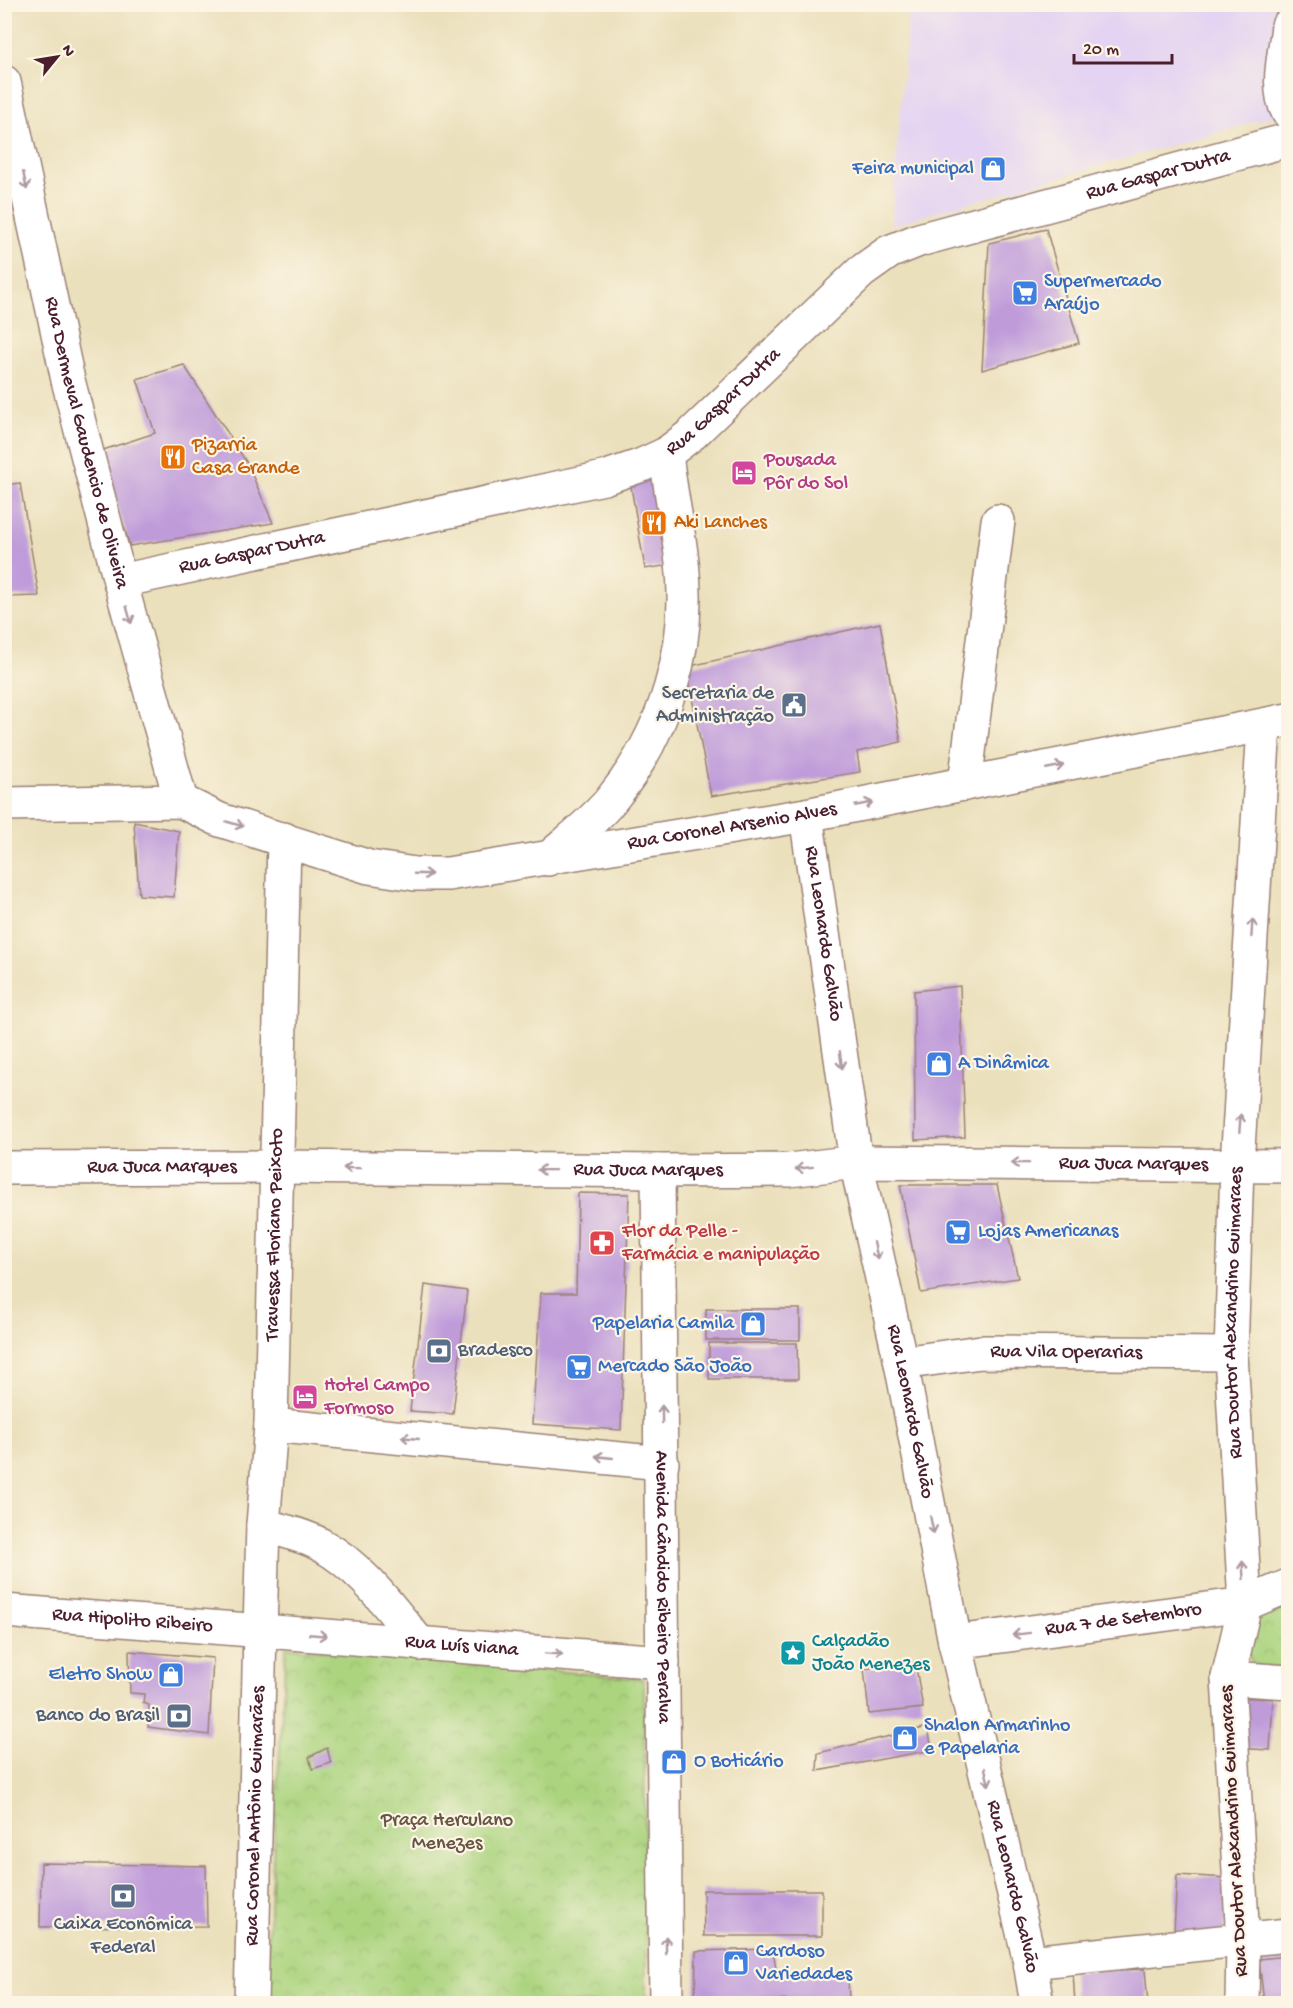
<svg xmlns="http://www.w3.org/2000/svg" width="1293" height="2008" font-family="'Gochi Hand',sans-serif">
<style>
.built{fill:#e4d3f2}
.park{fill:url(#park-crowns);stroke:#7b7a55;stroke-width:1.5}
.building{fill:#bf9bda}
.lines{fill:none;stroke-linecap:round;stroke-linejoin:round}
.minor-casing{stroke:#9a8074;stroke-width:36}
.minor{stroke:#fff;stroke-width:33}
.oneway{stroke:#ae9aa0}
.labels{text-anchor:middle;dominant-baseline:central;stroke-width:4.5;stroke-linejoin:round;paint-order:stroke}
.shop-label{font-size:20px;fill:#366cbe;stroke:#fcf5e5;text-anchor:start}
.street-label{font-size:20px;fill:#4a1f2b;stroke:#fcf5e5}
.food-label{font-size:20px;fill:#c56008;stroke:#fcf5e5;text-anchor:start}
.hotel-label{font-size:20px;fill:#b23c85;stroke:#fcf5e5;text-anchor:start}
.service-label{font-size:20px;fill:#4e5e75;stroke:#fcf5e5;text-anchor:end}
.health-label{font-size:20px;fill:#be3a42;stroke:#fcf5e5;text-anchor:start}
.culture-label{font-size:20px;fill:#0d838f;stroke:#fcf5e5;text-anchor:start}
.park-label{font-size:20px;fill:#675544;stroke:#fcf5e5}
</style>
<defs>
<pattern id="park-crowns" width="20" height="18" patternUnits="userSpaceOnUse" patternTransform="scale(1.5)"><rect width="20" height="18" fill="#acd47f"/><path d="M2 6a3 3 0 1 1 6 0M12 15a3 3 0 1 1 6 0" fill="none" stroke="#96b66e"/></pattern>
</defs>
<rect width="100%" height="100%" fill="#fcf5e5"/>
<filter id="ink" filterUnits="userSpaceOnUse"><feTurbulence type="fractalNoise" baseFrequency=".0167" numOctaves="2"/><feDisplacementMap in="SourceGraphic" scale="12" xChannelSelector="R" yChannelSelector="G"/><feConvolveMatrix kernelMatrix="1 2 1 2 8 2 1 2 1" color-interpolation-filters="sRGB"/></filter>
<filter id="wash" filterUnits="userSpaceOnUse"><feTurbulence type="fractalNoise" baseFrequency=".008" numOctaves="4" result="noise"/><feDisplacementMap in="SourceGraphic" scale="24" xChannelSelector="R" yChannelSelector="G"/><feGaussianBlur stdDeviation="1.35" result="paint"/><feColorMatrix in="noise" values="0 0 0 0 0 0 0 0 0 0 0 0 0 0 0 0 0 1.4 0 .05"/><feComposite in="paint" operator="in"/></filter>
<g filter="url(#wash)">
<rect width="100%" height="100%" fill="#ebe0bc"/>
<!-- built -->
<path class="built" d="M909,5h379v107l-397,113z"/>
<!-- park -->
<path class="park" d="M1288,1603v65l-28,-1 -9,-5 -5,-15 1,-22 15,-11z
M286,1647l358,32 2,324 -382,1z"/>
<g id="blocks">
<!-- building -->
<path class="building" d="M1046,229l33,114 -97,27 7,-127z
M184,365l63,98 26,60 -143,23 -30,-95 55,-18 -18,-54z
M663,476l14,88 -32,5 -15,-88z
M20,483l19,113 -35,1v-112z
M880,623l21,119 -44,10 3,20 -149,24 -25,-129z
M134,822l45,9 -5,66 -35,-2z
M960,986l5,151 -50,3 -1,-149z
M900,1185h97l21,93 -97,15z
M578,1193l51,1 -8,236 -89,-6 9,-131h35z
M425,1285l42,6 -14,123 -43,-3z
M706,1309h94v31h-94z
M709,1343h88l1,36h-89z
M129,1651l84,7 -4,77 -61,-8 1,-22 -6,-2 1,-9 -14,-1z
M915,1662l8,46 -54,6 -5,-45z
M1236,1697l37,2 -3,51 -37,-2z
M928,1727l4,23 -115,21 1,-18z
M327,1748l4,15 -19,6 -3,-12z
M41,1863l165,3 1,60 -167,1z
M1177,1875l51,3 -3,56 -51,-3z
M703,1890h119v46h-118z
M773,1949l4,26 71,1 1,24 -154,1 1,-50z
M1288,1956v48h-24l-5,-45z
M1145,1969l3,35h-73l-2,-32z"/>
</g>
</g>
<g filter="url(#ink)">
<use href="#blocks" fill-opacity="0" stroke="#9a8074" stroke-width="1.5"/>
<g class="lines">
<defs>
<g id="minor">
<path d="M1288,26c-3,28 -13,61 0,86"/>
<path id="s1" d="M4,82l64,298 52,201 61,220"/>
<path id="s2" d="M120,581l484,-103 38,-13 24,-11 26,-20 169,-162 28,-20 30,-12 369,-100"/>
<path d="M965,784l33,-263"/>
<path id="s3" d="M4,804l177,-3 39,19 149,47 46,7h33l358,-59 482,-95"/>
<path id="s4" d="M806,815l50,347 45,201 54,279 75,320 7,42"/>
<path d="M548,859c20,-18 46,-38 63,-59 54,-66 81,-153 71,-238 -4,-36 -12,-72 -16,-108"/>
<path id="s5" d="M4,1168l274,-1 380,4 131,-1 67,-8 432,4"/>
<path id="s6" d="M658,1171l8,833"/>
<path id="s7" d="M901,1363l80,-11 250,2"/>
<path d="M271,1425l391,38"/>
<path d="M263,1525c19,6 41,10 58,20 41,22 70,64 99,99"/>
<path id="s8" d="M4,1611l659,51"/>
<path id="s9" d="M955,1642l290,-38 43,-18"/>
<path d="M1228,1678l60,4"/>
<path d="M1030,1962l258,-27"/>
<path id="s10" d="M251,2004l9,-374 3,-105 8,-100 13,-586"/>
<path id="s11" d="M1242,2004l1,-63 -15,-263 17,-74 -14,-250 6,-189 27,-439"/>
</g>
</defs>
<!-- minor casing -->
<use href="#minor" class="minor-casing"/>
<!-- minor -->
<use href="#minor" class="minor"/>
</g>
<!-- one-way arrows -->
<defs><path id="oneway-shaft" d="M-6 0H5M1.5-3L5.5 0L1.5 3" fill="none" stroke-width="1.6" stroke-linecap="round" stroke-linejoin="round" transform="scale(1.5)"/></defs>
<g class="oneway">
<use href="#oneway-shaft" transform="translate(25 181) rotate(78)"/>
<use href="#oneway-shaft" transform="translate(129 615) rotate(74)"/>
<use href="#oneway-shaft" transform="translate(1055 767) rotate(-11)"/>
<use href="#oneway-shaft" transform="translate(864 804) rotate(-11)"/>
<use href="#oneway-shaft" transform="translate(235 824) rotate(16)"/>
<use href="#oneway-shaft" transform="translate(423 874) rotate(2)"/>
<use href="#oneway-shaft" transform="translate(1252 928) rotate(-86)"/>
<use href="#oneway-shaft" transform="translate(841 1060) rotate(82)"/>
<use href="#oneway-shaft" transform="translate(1240 1123) rotate(-86)"/>
<use href="#oneway-shaft" transform="translate(1020 1163) rotate(-179)"/>
<use href="#oneway-shaft" transform="translate(352 1168) rotate(-179)"/>
<use href="#oneway-shaft" transform="translate(804 1168) rotate(173)"/>
<use href="#oneway-shaft" transform="translate(546 1170) rotate(-179)"/>
<use href="#oneway-shaft" transform="translate(876 1251) rotate(77)"/>
<use href="#oneway-shaft" transform="translate(662 1414) rotate(-91)"/>
<use href="#oneway-shaft" transform="translate(410 1438) rotate(-174)"/>
<use href="#oneway-shaft" transform="translate(604 1457) rotate(-174)"/>
<use href="#oneway-shaft" transform="translate(932 1525) rotate(79)"/>
<use href="#oneway-shaft" transform="translate(1243 1570) rotate(-93)"/>
<use href="#oneway-shaft" transform="translate(1021 1634) rotate(173)"/>
<use href="#oneway-shaft" transform="translate(318 1635) rotate(5)"/>
<use href="#oneway-shaft" transform="translate(554 1654) rotate(4)"/>
<use href="#oneway-shaft" transform="translate(987 1777) rotate(77)"/>
<use href="#oneway-shaft" transform="translate(666 1945) rotate(-91)"/>
</g>
</g>
<!-- icons -->
<defs>
<symbol id="shop-square" viewBox="-11 -11 22 22"><rect x="-9" y="-9" width="18" height="18" rx="4" fill="#3f7fe0" stroke="#fcf5e5"/><path d="M-5-2.5h2.3a2.7 3.5 0 0 1 5.4 0H5L5.5 6h-11ZM-1.5-2.5h3a1.5 2.3 0 0 0-3 0Z" fill="#fff"/></symbol>
<symbol id="supermarket-square" viewBox="-11 -11 22 22"><rect x="-9" y="-9" width="18" height="18" rx="4" fill="#3f7fe0" stroke="#fcf5e5"/><path d="M-6-5.5h2.5l.6 2H6L4.5 2H-2.5L-4.4-4H-6ZM-1.5 3.2a1.3 1.3 0 1 0 .1 0ZM3 3.2a1.3 1.3 0 1 0 .1 0Z" fill="#fff"/></symbol>
<symbol id="restaurant-square" viewBox="-11 -11 22 22"><rect x="-9" y="-9" width="18" height="18" rx="4" fill="#e8710a" stroke="#fcf5e5"/><path d="M-5-6h1v4h1v-4h1v4h1v-4h1v5L-1.5 .5V6h-2V.5L-5-1ZM5-6V6H3V1.5H1.5Q1.5-4 5-6Z" fill="#fff"/></symbol>
<symbol id="hotel-square" viewBox="-11 -11 22 22"><rect x="-9" y="-9" width="18" height="18" rx="4" fill="#d1479c" stroke="#fcf5e5"/><path d="M-6-4.5h1.5V1H6V5H4.5V3h-9V5H-6ZM-4 0a1.8 1.8 0 1 1 3.6 0ZM.5 0V-2.5h3Q6-2.5 6 0Z" fill="#fff"/></symbol>
<symbol id="civic-square" viewBox="-11 -11 22 22"><rect x="-9" y="-9" width="18" height="18" rx="4" fill="#5c6f8a" stroke="#fcf5e5"/><path d="M-.6-6.5H3V-4.5H.6V-3L4-1V1h2V6H-6V1h2V-1L-.6-3ZM-1.2 2.5V6h2.4V2.5Z" fill="#fff"/></symbol>
<symbol id="pharmacy-square" viewBox="-11 -11 22 22"><rect x="-9" y="-9" width="18" height="18" rx="4" fill="#e0444e" stroke="#fcf5e5"/><path d="M-2-6h4v4h4v4h-4v4h-4v-4h-4v-4h4Z" fill="#fff"/></symbol>
<symbol id="bank-square" viewBox="-11 -11 22 22"><rect x="-9" y="-9" width="18" height="18" rx="4" fill="#5c6f8a" stroke="#fcf5e5"/><path d="M-6-4H6V4H-6ZM0-2.3a2.3 2.3 0 1 0 0 4.6a2.3 2.3 0 1 0 0-4.6Z" fill="#fff"/></symbol>
<symbol id="sight-square" viewBox="-11 -11 22 22"><rect x="-9" y="-9" width="18" height="18" rx="4" fill="#0f9aa8" stroke="#fcf5e5"/><path d="M0-6L1.8-2.2L6-1.7L2.9 1.2L3.7 5.4L0 3.3L-3.7 5.4L-2.9 1.2L-6-1.7L-1.8-2.2Z" fill="#fff"/></symbol>
</defs>
<g fill-rule="evenodd">
<use href="#shop-square" x="978" y="154" width="30" height="30"/>
<use href="#supermarket-square" x="1010" y="278" width="30" height="30"/>
<use href="#restaurant-square" x="158" y="442" width="30" height="30"/>
<use href="#hotel-square" x="729" y="458" width="30" height="30"/>
<use href="#restaurant-square" x="639" y="508" width="30" height="30"/>
<use href="#civic-square" x="779" y="690" width="30" height="30"/>
<use href="#shop-square" x="924" y="1049" width="30" height="30"/>
<use href="#supermarket-square" x="943" y="1217" width="30" height="30"/>
<use href="#pharmacy-square" x="587" y="1228" width="30" height="30"/>
<use href="#shop-square" x="738" y="1309" width="30" height="30"/>
<use href="#bank-square" x="424" y="1336" width="30" height="30"/>
<use href="#supermarket-square" x="564" y="1352" width="30" height="30"/>
<use href="#hotel-square" x="290" y="1382" width="30" height="30"/>
<use href="#sight-square" x="778" y="1638" width="30" height="30"/>
<use href="#shop-square" x="156" y="1660" width="30" height="30"/>
<use href="#bank-square" x="164" y="1701" width="30" height="30"/>
<use href="#shop-square" x="890" y="1723" width="30" height="30"/>
<use href="#shop-square" x="659" y="1747" width="30" height="30"/>
<use href="#bank-square" x="108" y="1881" width="30" height="30"/>
<use href="#shop-square" x="721" y="1948" width="30" height="30"/>
</g>
<g class="labels">
<!-- shop labels -->
<g class="shop-label">
<text x="974" y="169" text-anchor="end">Feira municipal</text>
<text x="1044" y="282">Supermercado<tspan x="1044" dy="23">Araújo</tspan></text>
<text x="958" y="1064">A Dinâmica</text>
<text x="978" y="1232">Lojas Americanas</text>
<text x="734" y="1324" text-anchor="end">Papelaria Camila</text>
<text x="598" y="1367">Mercado São João</text>
<text x="152" y="1675" text-anchor="end">Eletro Show</text>
<text x="924" y="1726">Shalon Armarinho<tspan x="924" dy="23">e Papelaria</tspan></text>
<text x="694" y="1762">O Boticário</text>
<text x="756" y="1952">Cardoso<tspan x="756" dy="23">Variedades</tspan></text>
</g>
<!-- street labels -->
<g class="street-label">
<text stroke="none"><textPath href="#s2" startOffset="1143">Rua Gaspar Dutra</textPath></text>
<text stroke="none"><textPath href="#s2" startOffset="639">Rua Gaspar Dutra</textPath></text>
<text stroke="none"><textPath href="#s1" startOffset="370">Rua Dermeval Gaudencio de Oliveira</textPath></text>
<text stroke="none"><textPath href="#s2" startOffset="135">Rua Gaspar Dutra</textPath></text>
<text stroke="none"><textPath href="#s3" startOffset="744">Rua Coronel Arsenio Alves</textPath></text>
<text stroke="none"><textPath href="#s4" startOffset="120">Rua Leonardo Galvão</textPath></text>
<text stroke="none"><textPath href="#s5" startOffset="1130">Rua Juca Marques</textPath></text>
<text stroke="none"><textPath href="#s5" startOffset="158">Rua Juca Marques</textPath></text>
<text stroke="none"><textPath href="#s5" startOffset="644">Rua Juca Marques</textPath></text>
<text stroke="none"><textPath href="#s10" startOffset="770">Travessa Floriano Peixoto</textPath></text>
<text stroke="none"><textPath href="#s11" startOffset="694">Rua Doutor Alexandrino Guimaraes</textPath></text>
<text stroke="none"><textPath href="#s7" startOffset="166">Rua Vila Operarias</textPath></text>
<text stroke="none"><textPath href="#s4" startOffset="606">Rua Leonardo Galvão</textPath></text>
<text stroke="none"><textPath href="#s6" startOffset="416">Avenida Cândido Ribeiro Peralva</textPath></text>
<text stroke="none"><textPath href="#s8" startOffset="129">Rua Hipolito Ribeiro</textPath></text>
<text stroke="none"><textPath href="#s9" startOffset="170">Rua 7 de Setembro</textPath></text>
<text stroke="none"><textPath href="#s8" startOffset="459">Rua Luís viana</textPath></text>
<text stroke="none"><textPath href="#s10" startOffset="188">Rua Coronel Antônio Guimarães</textPath></text>
<text transform="translate(1235 1831) rotate(-93)">Rua Doutor Alexandrino Guimaraes</text>
<text stroke="none"><textPath href="#s4" startOffset="1092">Rua Leonardo Galvão</textPath></text>
</g>
<!-- food labels -->
<g class="food-label">
<text x="192" y="446">Pizarria<tspan x="192" dy="23">Casa Grande</tspan></text>
<text x="674" y="523">Aki Lanches</text>
</g>
<!-- hotel labels -->
<g class="hotel-label">
<text x="764" y="461">Pousada<tspan x="764" dy="23">Pôr do Sol</tspan></text>
<text x="324" y="1386">Hotel Campo<tspan x="324" dy="23">Formoso</tspan></text>
</g>
<!-- service labels -->
<g class="service-label">
<text x="774" y="694">Secretaria de<tspan x="774" dy="23">Administração</tspan></text>
<text x="458" y="1351" text-anchor="start">Bradesco</text>
<text x="160" y="1716">Banco do Brasil</text>
<text x="123" y="1925" text-anchor="middle">Caixa Econômica<tspan x="123" dy="23">Federal</tspan></text>
</g>
<!-- health labels -->
<g class="health-label">
<text x="622" y="1232">Flor da Pelle -<tspan x="622" dy="23">Farmácia e manipulação</tspan></text>
</g>
<!-- culture labels -->
<g class="culture-label">
<text x="812" y="1642">Calçadão<tspan x="812" dy="23">João Menezes</tspan></text>
</g>
<!-- park labels -->
<g class="park-label">
<text x="447" y="1821">Praça Herculano<tspan x="447" dy="23">Menezes</tspan></text>
</g>
</g>
<!-- margin -->
<rect width="1293" height="2008" fill="none" stroke="#fcf5e5" stroke-width="24"/>
<!-- north arrow -->
<g transform="translate(57 57) rotate(60)" stroke="#fcf5e5" stroke-width="4.5" paint-order="stroke">
<path d="M0-4.5L10 22L0 15L-10 22Z" fill="#4a1f2b"/>
<text y="-9" font-size="16" font-weight="bold" text-anchor="middle" fill="#4a1f2b">N</text>
</g>
<!-- scale -->
<path d="M1074 54v9h98v-9" fill="none" stroke="#4a1f2b" stroke-width="3"/>
<text x="1083" y="54" font-size="18" fill="#4a1f2b" stroke="#fcf5e5" stroke-width="4.5" paint-order="stroke">20 m</text>
</svg>
